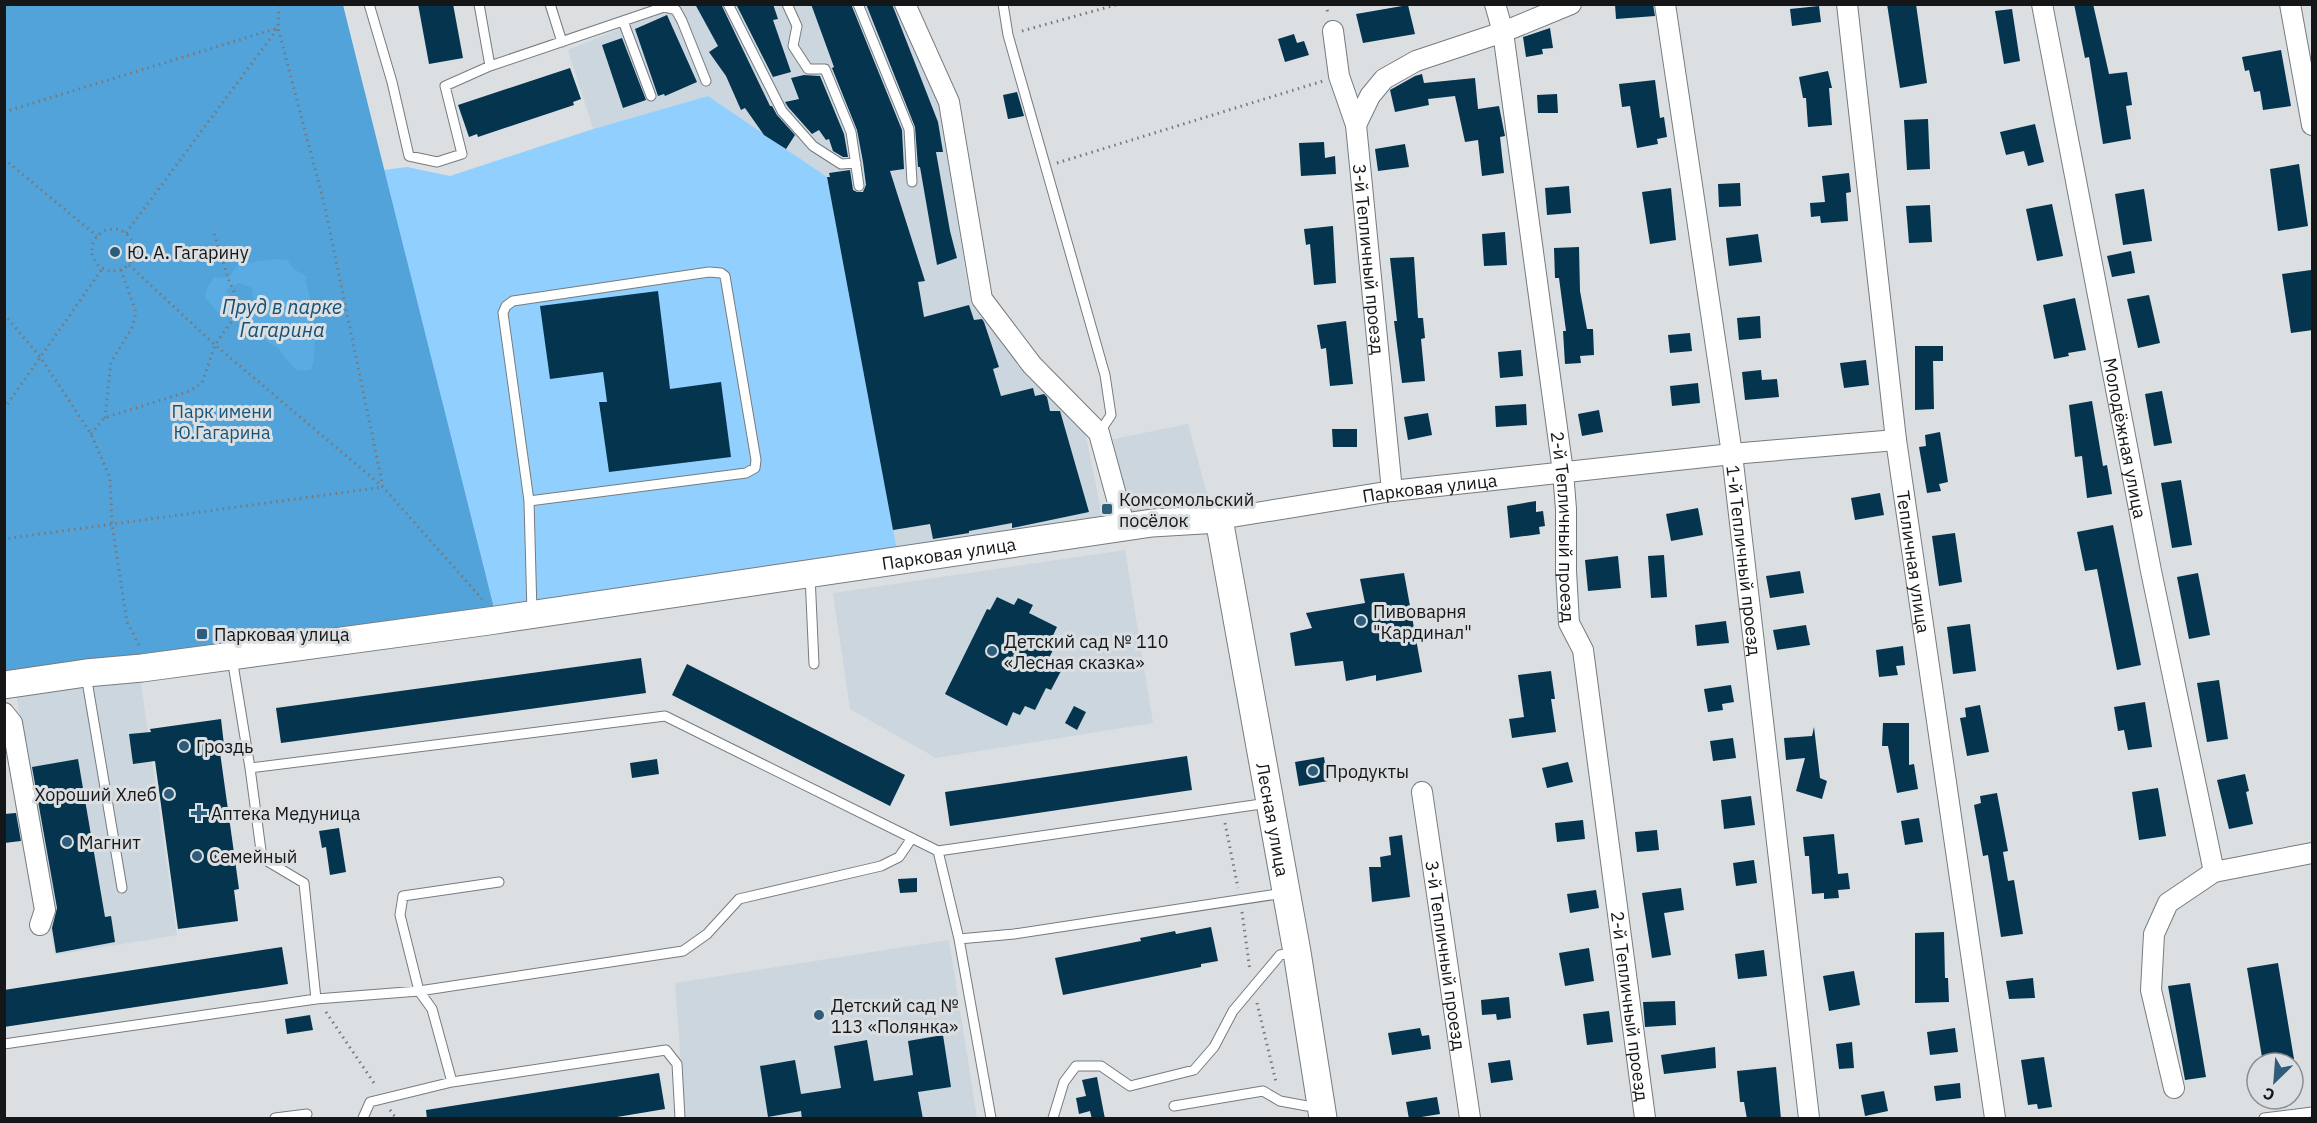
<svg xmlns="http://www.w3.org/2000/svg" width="2317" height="1123" font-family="'IBM Plex Sans',sans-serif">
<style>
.built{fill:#ccd6df}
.green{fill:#91d0fe}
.forest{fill:#52a3d9}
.water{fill:#5aabe1;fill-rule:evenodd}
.building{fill:#04344e}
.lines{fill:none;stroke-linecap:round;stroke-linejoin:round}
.lane-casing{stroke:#777b7e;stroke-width:11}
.street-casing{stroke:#777b7e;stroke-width:22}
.secondary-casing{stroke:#777b7e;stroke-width:29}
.path{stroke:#76797b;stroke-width:3;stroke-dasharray:1.5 4.5;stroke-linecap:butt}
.lane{stroke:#fff;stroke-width:9}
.street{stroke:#fff;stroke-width:20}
.secondary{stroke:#fff;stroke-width:27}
.poi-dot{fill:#2e5c7b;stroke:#dbdfe2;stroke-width:2}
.labels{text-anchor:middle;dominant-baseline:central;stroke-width:6;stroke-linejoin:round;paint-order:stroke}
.poi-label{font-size:18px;fill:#151617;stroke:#dbdfe2;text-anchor:start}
.street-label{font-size:18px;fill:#151617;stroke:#dbdfe2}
.park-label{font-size:18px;fill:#175478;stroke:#dbdfe2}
.water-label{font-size:20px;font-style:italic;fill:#125075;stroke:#dbdfe2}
</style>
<rect width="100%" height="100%" fill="#dbdfe2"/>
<!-- built -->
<path class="built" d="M640,5h258l42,103 28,180 17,29 90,99 11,21 17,82 -206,31 -70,-373 -119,-81 -115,33 -25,-79 77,-32z
M1188,424l21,77 -81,17 -19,-78z
M1125,550l28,173 -217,35 -86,-49 -17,-116z
M140,677l37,258 -122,20 -7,-38 3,-1 -35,-223z
M949,940l28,178h-292l-10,-135z"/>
<!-- green -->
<path class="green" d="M708,96l119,81 70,373 -403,58 -110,-438 23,-3 43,9 143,-47z"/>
<!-- forest -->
<path class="forest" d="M4,5h339l151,603 -489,66z"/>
<!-- water -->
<path class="water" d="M278,259l9,1 7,9 13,8 -2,3c8,22 14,68 6,90l-13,1 -9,-8 -11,-15 -39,-22 -3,-10c-18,0 -19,-5 -31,-18l2,-10 7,-11 15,1 9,-14zM239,283l13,5 3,16 -9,5 -12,-6 -8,-13z"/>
<!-- building -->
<path class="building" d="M418,4h35l10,54 -34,6z
M695,4h26l49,102h2l5,9 18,20 -9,14 -22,-14 -19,-27 -4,2 -15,-34 -17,-24 9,-6z
M736,4h37l5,15 -5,1 18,52 -18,5z
M811,4h40l51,126 2,39 -14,2 35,110 -7,1 6,35 45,-12 5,15 8,-1 2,3 15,45 -6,2 8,27 32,-8 2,8 9,-2 3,3 3,14h10l29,101 -77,16v-5l-43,8v2l-36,6 -3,-15 -37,6 -66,-353h3l-1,-4 21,-3 3,20 4,2h6l3,-7 -3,-23 -6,-32 -25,-62 2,-1z
M866,4h26l46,118 5,30h-7l14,79 7,27 -20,7 -17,-98h-2l-3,-40z
M1615,4h38l2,12 -39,3z
M1887,4h29l11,79 -27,5z
M2074,4h19l16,70 18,-2 5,33 -6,1 5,33 -28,5 -14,-87 -4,1z
M1408,5l7,29 -52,9 -7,-29z
M1819,6l2,16 -29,4 -2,-17z
M2012,9l8,52 -16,3 -9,-53z
M667,15l30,67 -32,14 -1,-2 -6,2 -23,-67z
M1550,28l3,20 -11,1 1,5 -17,3 -3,-20z
M1294,34l3,9 7,-2 5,14 -24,7 -7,-23z
M622,38l24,62 -23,8 -21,-63z
M2281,50l10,56 -28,4 -3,-19 -6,1 -5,-22 -4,1 -3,-14z
M570,68l11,31 -8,3 1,3 -96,32 -1,-3 -8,3 -11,-32z
M1828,71l4,17h-3l3,37 -24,2 -2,-29h-3l-4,-21z
M1422,74l2,9 51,-5 3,31 21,-3 6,30 -5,1 4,36 -22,3 -4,-36 -13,2 -10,-46 -27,3 1,6 -34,7 -5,-22 25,-14z
M804,75l16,1 24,58 4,23h-5l-10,-6 -4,-12 -3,1 -7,-10 -7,4 -24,-27 -3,-5 14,-3 -8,-21z
M1655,80l5,38 4,-1 3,20 -10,2 1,5 -21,4 -7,-42 -8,1 -3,-23z
M1017,92l7,24 -16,3 -5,-24z
M1557,94l1,19h-20l-1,-18z
M1928,119l2,50 -23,1 -3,-50z
M2035,124l9,38 -16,4 -4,-15 -18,4 -6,-23z
M1324,142l1,16 10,-2 1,18 -35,2 -2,-33z
M1405,144l4,23 -31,4 -3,-22z
M2299,164l9,62 -30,5 -8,-62z
M1849,173l2,19 -5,1 2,28 -27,2 -1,-7 -9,1 -1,-14 15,-1 -3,-26z
M1740,183l1,23 -22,1 -1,-23z
M1569,186l2,27 -24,2 -2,-27z
M1671,188l5,52 -26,4 -8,-52z
M2144,189l8,52 -29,4 -8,-51z
M2052,204l11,52 -26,5 -11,-52z
M1930,205l2,37 -23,1 -3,-37z
M1333,226l3,57 -22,2 -4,-41 -4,1 -2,-16z
M1505,232l2,33 -23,1 -2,-32z
M1758,234l4,28 -33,4 -3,-28z
M1579,247l1,44 7,38h6l1,26 -14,1 1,7 -16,1 -2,-33h3l-7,-53h-4l-1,-30z
M2131,251l4,22 -23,4 -5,-21z
M1414,257l4,61h5l2,20 -4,1 4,42 -23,2 -8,-62h3l-7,-63z
M2311,270l2,60 -22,3 -9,-59z
M658,291l12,98 51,-7 10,75 -122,15 -10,-70h8l-4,-30 -53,7 -10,-73z
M2149,295l11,48 -22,5 -11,-49z
M2075,298l11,52 -18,3 1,3 -15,3 -11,-54z
M1760,316l1,22 -22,2 -2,-22z
M1346,321l7,63 -23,2 -4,-38 -5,1 -4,-24z
M1690,333l2,18 -22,2 -2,-18z
M1915,346h28v15h-10l1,48 -19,1z
M1521,350l2,26 -23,2 -2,-26z
M1866,360l3,25 -25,3 -4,-25z
M1761,370l1,10 15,-1 2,18 -34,3 -3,-28z
M1698,383l2,20 -28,3 -2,-20z
M2162,391l10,52 -18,3 -9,-52z
M2092,401l11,65 4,-1 5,29 -25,4 -5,-42 -7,1 -6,-52z
M1526,404l1,21 -31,2 -1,-21z
M1599,410l4,22 -21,4 -4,-22z
M1428,413l4,22 -24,5 -4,-23z
M1332,429h25v18h-24z
M1940,432l8,50 -9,2 2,7 -14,2 -8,-46 7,-1 -1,-11z
M2181,480l11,65 -20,3 -11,-65z
M1880,493l4,22 -29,5 -4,-22z
M1536,501v11l7,-1 2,15 -6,1 1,7 -30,4 -3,-32z
M1698,508l5,27 -32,6 -5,-27z
M2113,525l28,140 -24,5 -20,-101 -12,2 -8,-39z
M1955,533l7,49 -23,4 -7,-50z
M1664,555l3,42 -16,1 -3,-42z
M1618,556l3,32 -33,3 -3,-31z
M1800,571l4,22 -34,5 -4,-22z
M1404,573l18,99 -46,9v-6l-30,6 -3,-20 -48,5 -5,-33 22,-5 -6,-15 59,-10 -5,-24z
M2198,573l12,62 -21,4 -12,-62z
M997,597l17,8 4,-7 15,7 -4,8 28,14 -8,17 6,2 -9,18 15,7 -10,19 -5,-2 -11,22 -10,-4 -5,9 -7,-3 -6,14 -62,-32 42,-85 3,1z
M1726,621l3,22 -32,3 -2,-21z
M1970,624l6,47 -23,3 -6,-47z
M1806,625l4,20 -33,5 -4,-20z
M1903,646l2,19 -9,1 2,9 -19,2 -3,-27z
M641,658l5,35 -365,50 -5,-35z
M687,664l218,111 -15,31 -218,-111z
M1551,671l4,28h-4l5,33 -44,6 -3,-19 15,-2 -6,-42z
M2219,680l9,59 -21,3 -10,-59z
M1731,685l3,17 -12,2 1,6 -15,2 -4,-23z
M2145,702l7,45 -24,3 -4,-20 -6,1 -4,-24z
M1980,705l9,47 -22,4 -7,-38 6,-1 -1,-9z
M1074,706l12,6 -9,18 -12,-7z
M221,719l3,26h-5l20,144 -5,1 4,31 -60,8 -23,-168 -22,3 -4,-30 22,-2 -1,-3z
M1883,723h26v42l5,-1 4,25 -21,4 -9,-47h-6z
M1814,727l6,51 7,3 -5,18 -26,-8 9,-33 -19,2 -2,-22 28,-2z
M1733,738l3,20 -23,3 -3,-20z
M1187,756l5,34 -242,36 -5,-34z
M1324,757l4,24 -29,5 -4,-24z
M78,759l27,158 6,-1 4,26 -59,11 -4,-25 5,-20 -25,-141z
M657,759l2,15 -27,4 -2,-15z
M1568,762l5,20 -26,6 -5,-20z
M2245,774l4,17 -3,1 7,32 -24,5 -12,-49z
M2158,788l8,48 -27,4 -7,-48z
M1997,793l11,58 -5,1 5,29 6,-1 9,54 -22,3 -13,-82 -5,1 -9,-51 7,-2 -1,-7z
M1751,796l4,29 -31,4 -3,-29z
M16,813l5,28 -17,2v-29z
M1919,818l4,24 -18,3 -4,-24z
M1583,820l2,19 -28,3 -2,-19z
M339,828l7,44 -16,3 -4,-28 -4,1 -3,-17z
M1657,830l2,20 -22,2 -2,-20z
M1834,834l4,40 10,-1 2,16 -12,1 1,8 -15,1v-6l-12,1 -3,-38h-4l-2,-19z
M1402,835l8,62 -38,5 -3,-35h12l-1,-10 11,-2 -2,-18z
M1754,860l3,23 -21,3 -3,-23z
M917,878v14l-17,1 -2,-14z
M1681,888l3,22 -20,3 7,42 -19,3 -10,-65z
M1596,890l3,18 -29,5 -3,-19z
M1211,927l7,34 -17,3v3l-138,28 -8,-37 86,-17 -1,-3 35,-7 1,3z
M1944,932l1,46h3l1,24 -34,1v-70z
M282,947l6,37 -284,43v-37z
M1589,948l5,33 -29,5 -6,-33z
M1764,950l3,26 -29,3 -3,-25z
M2278,963l16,96 -31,4 -16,-95z
M1854,971l6,34 -31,6 -6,-35z
M2033,978l2,20 -26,1 -3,-18z
M2190,983l16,94 -21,3 -17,-94z
M1509,997l2,21 -14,2 -1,-6 -14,1 -1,-15z
M1675,1001l1,24 -31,2 -2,-25z
M1609,1011l4,31 -26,3 -4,-31z
M310,1015l3,15 -26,4 -2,-15z
M1420,1028l2,8 7,-1 2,14 -39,6 -4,-22z
M1955,1028l3,24 -28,3 -3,-23z
M943,1035l8,52 -33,5 5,27h-121l-1,-8 -33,6 -8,-51 35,-6 6,34 40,-6 -7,-42 33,-6 7,41 39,-6 -5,-34z
M1852,1042l2,26 -15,1 -3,-25z
M1715,1047l1,21 -52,6 -3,-19z
M2044,1057l8,50 -14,2 -1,-5 -9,1 -7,-45z
M1510,1060l3,20 -22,3 -3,-20z
M1776,1067l5,52h-34l-3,-17h-4l-3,-31z
M659,1073l6,36 -60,10h-178l-1,-9z
M1097,1077l3,16 5,26h-13l-2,-8 -11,3 -3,-16 10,-2 -4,-16z
M1960,1083l1,15 -25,3 -2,-15z
M1884,1091l4,20 -23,5 -4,-21z
M1437,1097l3,17 -31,5 -3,-17z"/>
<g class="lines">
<defs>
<path id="lane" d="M369,4l23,78 17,74 28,6 25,-8 -17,-68 45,-20 174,-59 12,3 6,11 24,60
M479,4l11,62
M550,4l12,38
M728,4l54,107 31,35 28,18 15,-1
M787,4l10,22 -4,20 15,23h17l26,63 8,54
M858,4l51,125 3,53
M1003,4l5,31 97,340 6,40 -12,18
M623,21l28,75
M529,501l217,-28 9,-5 1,-8 -31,-184 -4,-3 -12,-1 -196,29 -7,5 -3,7 26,188 3,112
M810,575l4,89
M232,658l18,110 415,-52 273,135 21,88 32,179
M86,675l36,213
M250,768l12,90 42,25 12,116 103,-8 264,-40 24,-17 32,-35 142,-33 18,-9 13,-19
M938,851l330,-48
M959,939l55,-5 270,-41
M4,1044l312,-45
M452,1082l-20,-73 -13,-18 -19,-76 3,-19 96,-14
M1174,1106l89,-15 17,10 27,5 11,-1
M275,1118l32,-4
M363,1118l7,-16 82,-20 214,-32 11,14 3,54
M1053,1118l11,-36 12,-16h25l29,20 64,-16 20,-23 19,-36 47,-56 15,-3
M2264,1118l48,-6"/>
<g id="street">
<path d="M905,4l44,98 33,197 50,66 67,68 26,95"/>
<path id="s1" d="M1495,4l8,28 60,440 3,37v62l3,52 14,27 62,468"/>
<path id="s2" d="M1665,4l67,450 77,664"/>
<path id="s3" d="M1847,4l49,436 99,678"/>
<path id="s4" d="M2042,4l109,567 63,301"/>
<path d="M2290,4l22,121"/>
<path id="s5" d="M1333,31l6,45 17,49 36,366"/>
<path d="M1356,125l14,-29 14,-17 32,-18 87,-29 68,-28"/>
<path id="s6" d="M1219,519l173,-28 340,-37 164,-14"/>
<path d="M4,713l8,10 33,187 -5,15"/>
<path id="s7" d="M1422,792l48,326"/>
<path d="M2174,1088l-23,-98 3,-56 14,-31 46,-31 98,-19"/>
</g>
<g id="secondary">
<path id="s8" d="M4,685l82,-12 56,-5 347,-47 663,-98 67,-4 78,433 26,166"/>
</g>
</defs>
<!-- lane casing -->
<use href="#lane" class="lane-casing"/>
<!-- street casing -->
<use href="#street" class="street-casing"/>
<!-- secondary casing -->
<use href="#secondary" class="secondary-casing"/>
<!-- path -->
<path class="path" d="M1326,4l2,10
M1022,31l97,-27
M4,112l274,-84 46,175 59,284 -379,52
M4,159l93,77
M1057,163l266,-82
M92 250a21 21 0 1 1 42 0a21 21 0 1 1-42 0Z
M126,233l152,-205 1,-21
M129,265l86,80 168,142 99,112
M4,314l37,44 50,76 19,44 2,46 15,98 12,23
M4,409l98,-140
M105,418l6,-56 21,-34 4,-16 -15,-42
M91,434l13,-16 86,-27 12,-8 13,-38 26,-37 -13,-30 -15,-48
M1225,823l13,65
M1242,912l8,59
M1257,1003l19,79
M326,1012l50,74
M390,1110l6,8"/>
<!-- lane -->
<use href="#lane" class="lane"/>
<!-- street -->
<use href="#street" class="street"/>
<!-- secondary -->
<use href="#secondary" class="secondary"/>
</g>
<!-- markers -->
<g class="poi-dot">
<circle cx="115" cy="252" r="6"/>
<rect x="1101" y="503" width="12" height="12" rx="3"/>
<circle cx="1361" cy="621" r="6"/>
<rect x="196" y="628" width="12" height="12" rx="3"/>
<circle cx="992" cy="651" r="6"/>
<circle cx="184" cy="746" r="6"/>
<circle cx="1313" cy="771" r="6"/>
<circle cx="169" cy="794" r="6"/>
<path d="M196 804h6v6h6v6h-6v6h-6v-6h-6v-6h6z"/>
<circle cx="67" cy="842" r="6"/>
<circle cx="197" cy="856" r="6"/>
<circle cx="819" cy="1015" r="6"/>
</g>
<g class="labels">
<!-- poi labels -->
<g class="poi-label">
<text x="127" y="252">Ю. А. Гагарину</text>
<text x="1119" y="499">Комсомольский<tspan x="1119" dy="21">посёлок</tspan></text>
<text x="1373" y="611">Пивоварня<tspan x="1373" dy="21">"Кардинал"</tspan></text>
<text x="214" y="634">Парковая улица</text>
<text x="1004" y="641">Детский сад № 110<tspan x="1004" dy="21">«Лесная сказка»</tspan></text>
<text x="196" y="746">Гроздь</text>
<text x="1325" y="771">Продукты</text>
<text x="157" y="794" text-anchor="end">Хороший Хлеб</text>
<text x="211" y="813">Аптека Медуница</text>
<text x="79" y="842">Магнит</text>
<text x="209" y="856">Семейный</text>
<text x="831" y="1005">Детский сад №<tspan x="831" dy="21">113 «Полянка»</tspan></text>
</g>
<!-- street labels -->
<g class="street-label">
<text stroke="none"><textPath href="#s5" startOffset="232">3-й Тепличный проезд</textPath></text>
<text stroke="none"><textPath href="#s4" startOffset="442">Молодёжная улица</textPath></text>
<text stroke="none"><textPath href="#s6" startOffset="213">Парковая улица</textPath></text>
<text stroke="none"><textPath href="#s1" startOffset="528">2-й Тепличный проезд</textPath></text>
<text stroke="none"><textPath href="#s8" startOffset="954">Парковая улица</textPath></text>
<text stroke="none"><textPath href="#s2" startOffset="562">1-й Тепличный проезд</textPath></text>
<text stroke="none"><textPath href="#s3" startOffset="562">Тепличная улица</textPath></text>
<text stroke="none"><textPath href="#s8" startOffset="1532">Лесная улица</textPath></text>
<text stroke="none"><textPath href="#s7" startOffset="165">3-й Тепличный проезд</textPath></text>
<text stroke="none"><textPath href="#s1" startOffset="1014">2-й Тепличный проезд</textPath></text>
</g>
<!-- park labels -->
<g class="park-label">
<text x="222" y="411">Парк имени<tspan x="222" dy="21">Ю.Гагарина</tspan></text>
</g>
<!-- water labels -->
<g class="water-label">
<text x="282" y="306">Пруд в парке<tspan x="282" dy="23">Гагарина</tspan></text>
</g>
</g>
<!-- border -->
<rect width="2317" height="1123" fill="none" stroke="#151617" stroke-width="12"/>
<!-- north arrow -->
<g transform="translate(2275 1081) rotate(205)"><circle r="28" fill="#dbdfe2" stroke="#8c8f91" stroke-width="1.5"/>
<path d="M0-4.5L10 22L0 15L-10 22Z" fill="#2e5c7b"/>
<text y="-9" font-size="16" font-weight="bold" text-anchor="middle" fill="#151617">С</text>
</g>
</svg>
